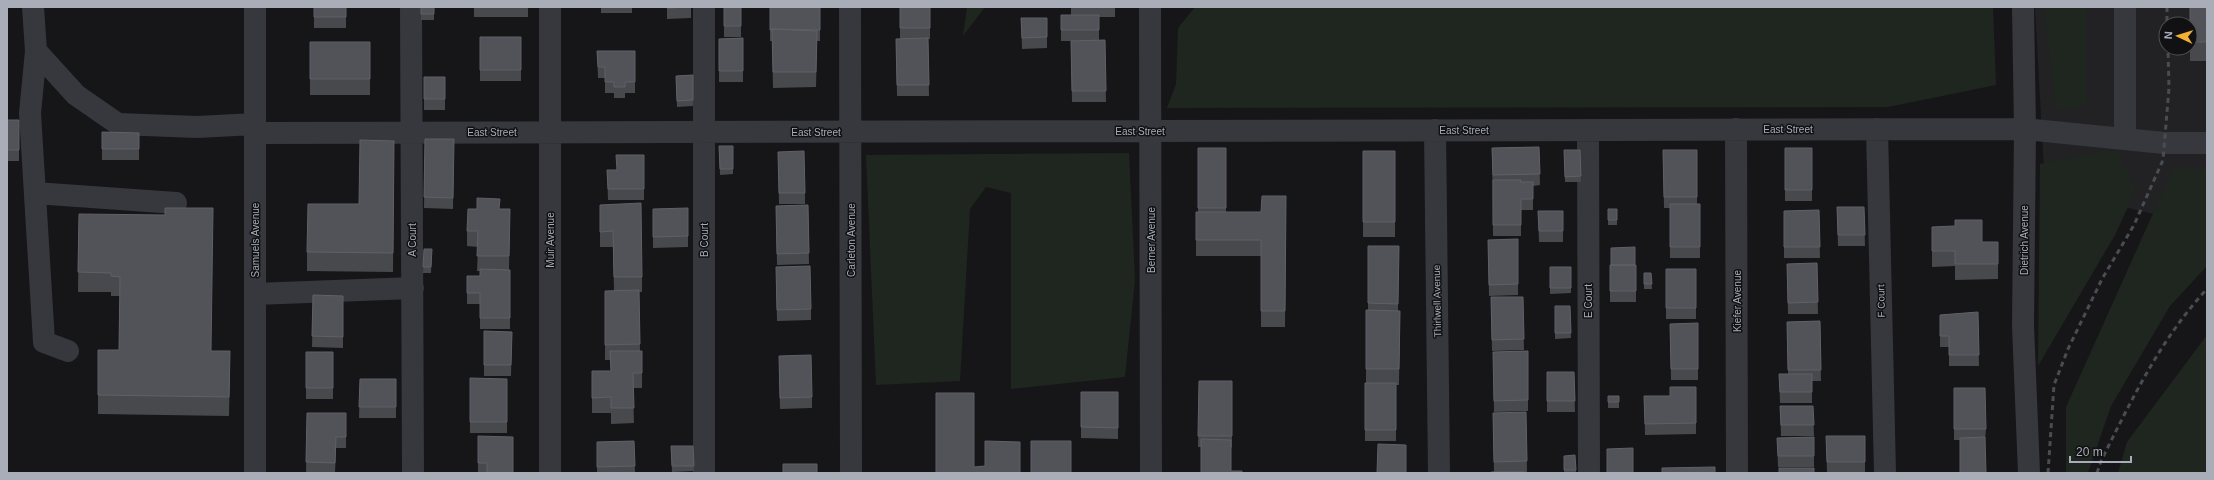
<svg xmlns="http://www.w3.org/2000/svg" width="2214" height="480" font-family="Helvetica,sans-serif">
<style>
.built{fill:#222225;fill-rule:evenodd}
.green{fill:#1e261f}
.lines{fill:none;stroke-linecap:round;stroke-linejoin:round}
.minor{stroke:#37383d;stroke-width:22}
.rail{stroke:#4a4c52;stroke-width:3;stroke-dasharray:5 4;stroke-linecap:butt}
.wall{fill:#47494d}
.shaded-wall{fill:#2f3033}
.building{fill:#525359;stroke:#5f6168}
.labels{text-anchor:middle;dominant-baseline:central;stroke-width:3;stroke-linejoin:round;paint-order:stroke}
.street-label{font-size:10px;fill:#a8adb8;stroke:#111113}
</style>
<rect width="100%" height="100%" fill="#161618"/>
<!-- built -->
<path class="built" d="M2035,7h172v219l-162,-37zM2166,24h24v24h-24z"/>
<!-- green -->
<path class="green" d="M967,7h18l-22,29z
M1195,7h798l3,78 -108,22 -721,1 9,-24 2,-56z
M2044,7h42v99l-30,4z
M2116,148l20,42 -21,45 -77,131 2,-202z
M1129,153l6,127 -10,97 -114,12v-196l-25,-6 -16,22 -10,172 -84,4 -10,-230z
M2173,169h34v97l-37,40 -59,100 -23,67h-22v-66z
M2207,335v138h-89l9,-31z"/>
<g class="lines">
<!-- minor -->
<path class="minor" d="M33,7l3,44 40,44 42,29 79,3 58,-3
M255,7v466
M411,7l2,466
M704,7v466
M850,7l1,466
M1150,7l1,466
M2023,7l2,122 -2,197 6,147
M2125,7v132
M36,51l-6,62 14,229 24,9
M1736,129l1,344
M1877,129l8,344
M1435,130l4,343
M1588,130l1,343
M255,133l1770,-4 139,14h43
M35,193l141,10
M255,294l158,-6
M550,473v-466"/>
<!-- rail -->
<path class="rail" d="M2167,7v17
M2048,473l6,-88 14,-36 34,-70 32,-54 29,-65 6,-72 -1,-40
M2097,473l4,-12c30,-60 60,-123 106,-172"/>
</g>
<!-- wall -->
<path class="wall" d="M314,7h32v21h-32z
M421,7h13v13h-13z
M474,7h54v10h-54z
M601,7h31v6h-31z
M667,7h24v11l-24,1z
M724,7h17v30h-17z
M770,7h50v34h-3l-1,46 -43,1 -1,-47h-2z
M900,7h30v32h-2l1,57h-32l-1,-57h4z
M1071,7h44v10h-16v23h6l1,62h-34l-1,-61h-10v-26h10z
M2190,7h17v54h-17z
M1021,18h26v30l-25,1z
M480,37h41v44h-41z
M743,38v44h-24v-43z
M310,42h60v53h-60z
M597,51h38v42h-10v5h-11v-5h-9v-15h-7z
M693,75v31l-16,1 -1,-31z
M424,77h21v33h-21z
M7,120l12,11v30h-12z
M102,132l37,1v27h-37z
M425,139h29l-1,70 -29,-1z
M394,141l-1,131 -86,-1v-19l52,-48z
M719,146h14v28l-13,1z
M1539,147l1,38 -7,1v24h-12v26h-28l-1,-88z
M1198,148h28v64h35l25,-16 -1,131h-24v-71h-65v-44h2z
M1785,148h27v53h-27z
M1564,150h16l1,32h-16z
M1663,150h34v54h3v54h-30v-50h-6z
M1363,151h32v86h-32z
M778,152l27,41v11h-26z
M644,155v45h-36l-1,-30h9z
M600,205l42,72v15h-3l1,59h2v37h-9l1,35 -23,1v-11h-19v-42h19l-1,-11h-5v-54l9,-16 -1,-43h-13z
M808,205l1,59 -32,1 -1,-59z
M1837,207h27l1,39h-27z
M500,209h10l-1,61h1v59h-30v-25h-13v-28h13v-5h-3l1,-24 -11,-1v-15z
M653,209l35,27v11l-35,1z
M1608,209h9v16h-9z
M1819,210l1,48h-36v-47z
M1538,211h25v31h-24z
M79,214l151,157 -1,45 -131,-2v-64h21l1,-54h-9v-4h-33z
M1932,227l50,15h16v37l-43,1v-14l-23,1z
M1518,239v56l-29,1 -1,-56z
M1368,246h31l-1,65h2l-1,74h-3v56h-31v-58h1v-73h2z
M424,249h8l-1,24h-8z
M1817,263l1,51h-30l-1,-50z
M1610,265h26v37h-26z
M1550,267h21v26l-21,1z
M1666,269h30v50h-30z
M1644,273h7l1,16h-8z
M776,278l35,31v11l-34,1z
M313,295l30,1v52l-31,-1z
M1491,297h32l1,53 -32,1z
M1555,306h15l1,32 -16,1z
M1978,312l1,54h-30v-19h-9v-32z
M1820,321l1,60h-9v22h-32l-1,-29h9l-1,-52z
M1698,323v57h-27l-1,-56z
M484,331l28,1 -1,44h-27z
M1528,351v60l-34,1 -1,-60z
M306,352h27v47h-27z
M779,367l33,30v11l-32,1z
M1547,372h27l1,40h-28z
M470,378l37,1v54h-37z
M360,379h36v39h-37z
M1199,381h33v66l-31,26v-26h-3z
M1696,387v47l-51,1 -1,-39h26z
M1954,388l32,41 -1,11h-31z
M1081,392h37v47l-37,-1z
M1619,396v12h-11v-6z
M1780,406h33l1,30h-33z
M1526,412l1,60h-33l-1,-59z
M307,413h39v35h-10l-1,25h-29z
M478,436l35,37h-35z
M1826,436h39v37h-38z
M1814,437v30h-36l-1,-29z
M634,441l1,32h-38v-31z
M671,446h22l1,25 -22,1z
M1564,456l12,14v3h-12z"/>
<!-- shaded-wall -->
<path class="shaded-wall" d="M817,31v15l-1,41v-15z"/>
<!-- building -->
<path class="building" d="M314,7h32v10h-32z
M421,7h13v7h-13z
M667,7h24l-24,1z
M724,7h17v19h-17z
M770,7h50v23l-48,-1v1h-2z
M900,7h30v21h-30z
M2190,7h17v35h-17z
M1061,15h38v15h-38z
M1021,18h26v19l-25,1z
M772,29l45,2 -1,41h-43z
M480,37h41v33h-41z
M743,38v33h-24v-32z
M928,38l1,47h-32l-1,-46z
M1105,40l1,51h-34l-1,-50z
M310,42h60v37h-60z
M597,51h38v31h-10v5h-11v-5h-9v-15h-7z
M693,75v25l-16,1 -1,-25z
M424,77h21v22h-21z
M7,120h12v30h-12z
M102,132l37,1v16h-37z
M425,139h29l-1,59 -29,-1z
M360,140l34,1 -1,112 -86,-1 1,-48h51z
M719,146h14v23h-13z
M1539,147l1,27 -47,1 -1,-27z
M1198,148h28v60h-28z
M1785,148h27v42h-27z
M1564,150h16l1,26 -16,1z
M1663,150h34v47h-33z
M804,151l1,42h-26l-1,-41z
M1363,151h32v71h-32z
M616,155h28v34h-36l-1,-19h10z
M1493,180h28l-1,2h13v17h-12v26h-28z
M1262,196h24l-1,115h-24v-71h-65v-28h65z
M477,198l23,1 -1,10h11l-1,47h-32l1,-25h-11l1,-22h9z
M641,203l1,74h-28l-1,-46 -13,1v-27z
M1670,204h30v43h-30z
M808,205l1,48 -32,1 -1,-48z
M1837,207h27l1,28h-27z
M165,208h48l-2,143h19l-1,46 -131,-2v-45h21l1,-73 -9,-1v-3l-33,-1 1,-58 86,1z
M688,208v28l-35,1v-28z
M1608,209h9v11h-9z
M1819,210l1,37h-36v-36z
M1538,211h25v20h-24z
M1955,220h27v22h16v22h-43v-13h-23v-24l23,-1z
M1518,239v45l-29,1 -1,-45z
M1368,246h31l-1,58 -30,-1z
M1635,247v18h-24v-17z
M424,249h8l-1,18h-8z
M1817,263l1,39 -30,1 -1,-39z
M1610,265h26v26h-26z
M810,266l1,43 -34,1 -1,-43z
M1550,267h21v21h-21z
M480,269l30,1v48h-30v-25h-13v-17h13z
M1666,269h30v39h-30z
M1644,273h7l1,11h-8z
M639,290l1,54 -35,1v-54z
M313,295l30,1v41l-31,-1z
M1491,297h32l1,42 -32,1z
M1555,306h15l1,27h-16z
M1366,310l34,1 -1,58h-33z
M1978,312l1,43h-30v-19h-9v-21z
M1820,321l1,49h-33l-1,-48z
M1698,323v46h-27l-1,-45z
M484,331l28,1 -1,33h-27z
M610,351h32v22h-9l1,35h-23v-11l-19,1v-27h19z
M1528,351v49l-34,1 -1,-49z
M306,352h27v36h-27z
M811,355l1,42 -32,1 -1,-42z
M1547,372h27l1,29h-28z
M1779,374h33v18h-32z
M470,378l37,1v43h-37z
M360,379h36v28h-37z
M1199,381h33v55h-34z
M1365,383h31v47h-31z
M1670,387h26v36l-51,1 -1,-28h26z
M1954,388h31l1,41h-32z
M1081,392h37v36l-37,-1z
M936,393h38v74l11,-1v-25l35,1v31h-84z
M1608,396h11v6h-11z
M1780,406h33l1,19h-33z
M1526,412l1,49 -33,1 -1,-49z
M307,413h39v24h-10l-1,26 -29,-1z
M478,436l35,1v36h-26v-10h-9z
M1826,436h39v26h-38z
M1814,437v19h-36l-1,-18z
M1985,437l1,36h-26v-35z
M1201,439l30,1v31h11v2h-41z
M634,441l1,25 -38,1v-25z
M1031,441h40v32h-40z
M1378,444l28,1v28h-29z
M671,446h22l1,20h-22z
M1633,448v25h-26v-24z
M1575,455l1,15h-12v-14z
M783,464h34v9h-34z
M1715,467v6h-53v-5z
M1779,468h35v5h-35z
M1491,472h33v1h-33z"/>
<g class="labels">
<!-- street labels -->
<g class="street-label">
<text x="1788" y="129">East Street</text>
<text x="1464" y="130">East Street</text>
<text x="1140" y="131">East Street</text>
<text x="492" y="132">East Street</text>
<text x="816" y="132">East Street</text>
<text transform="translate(255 240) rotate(-90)">Samuels Avenue</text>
<text transform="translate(412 240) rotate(-90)">A Court</text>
<text transform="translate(550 240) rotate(-90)">Muir Avenue</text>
<text transform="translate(704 240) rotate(-90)">B Court</text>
<text transform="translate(851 240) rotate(-90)">Carleton Avenue</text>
<text transform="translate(1151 240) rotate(-90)">Berner Avenue</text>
<text transform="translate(2024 240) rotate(-90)">Dietrich Avenue</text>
<text transform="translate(1437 301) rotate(-91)">Thirlwell Avenue</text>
<text transform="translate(1588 301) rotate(-90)">E Court</text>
<text transform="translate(1737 301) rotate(-90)">Kiefer Avenue</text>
<text transform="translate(1881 301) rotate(-91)">F Court</text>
</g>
</g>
<!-- border -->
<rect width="2214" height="480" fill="none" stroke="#a8adb8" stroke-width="16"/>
<!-- north arrow -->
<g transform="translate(2178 36) rotate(274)"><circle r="19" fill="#111113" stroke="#4d4f55"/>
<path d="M0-3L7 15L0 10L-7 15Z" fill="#f2b134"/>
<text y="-6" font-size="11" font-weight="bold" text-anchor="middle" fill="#a8adb8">N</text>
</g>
<!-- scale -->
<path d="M2070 456v6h61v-6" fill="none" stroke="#a8adb8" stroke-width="2"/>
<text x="2076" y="456" font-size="12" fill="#a8adb8" stroke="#111113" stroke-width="3" paint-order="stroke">20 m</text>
</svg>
